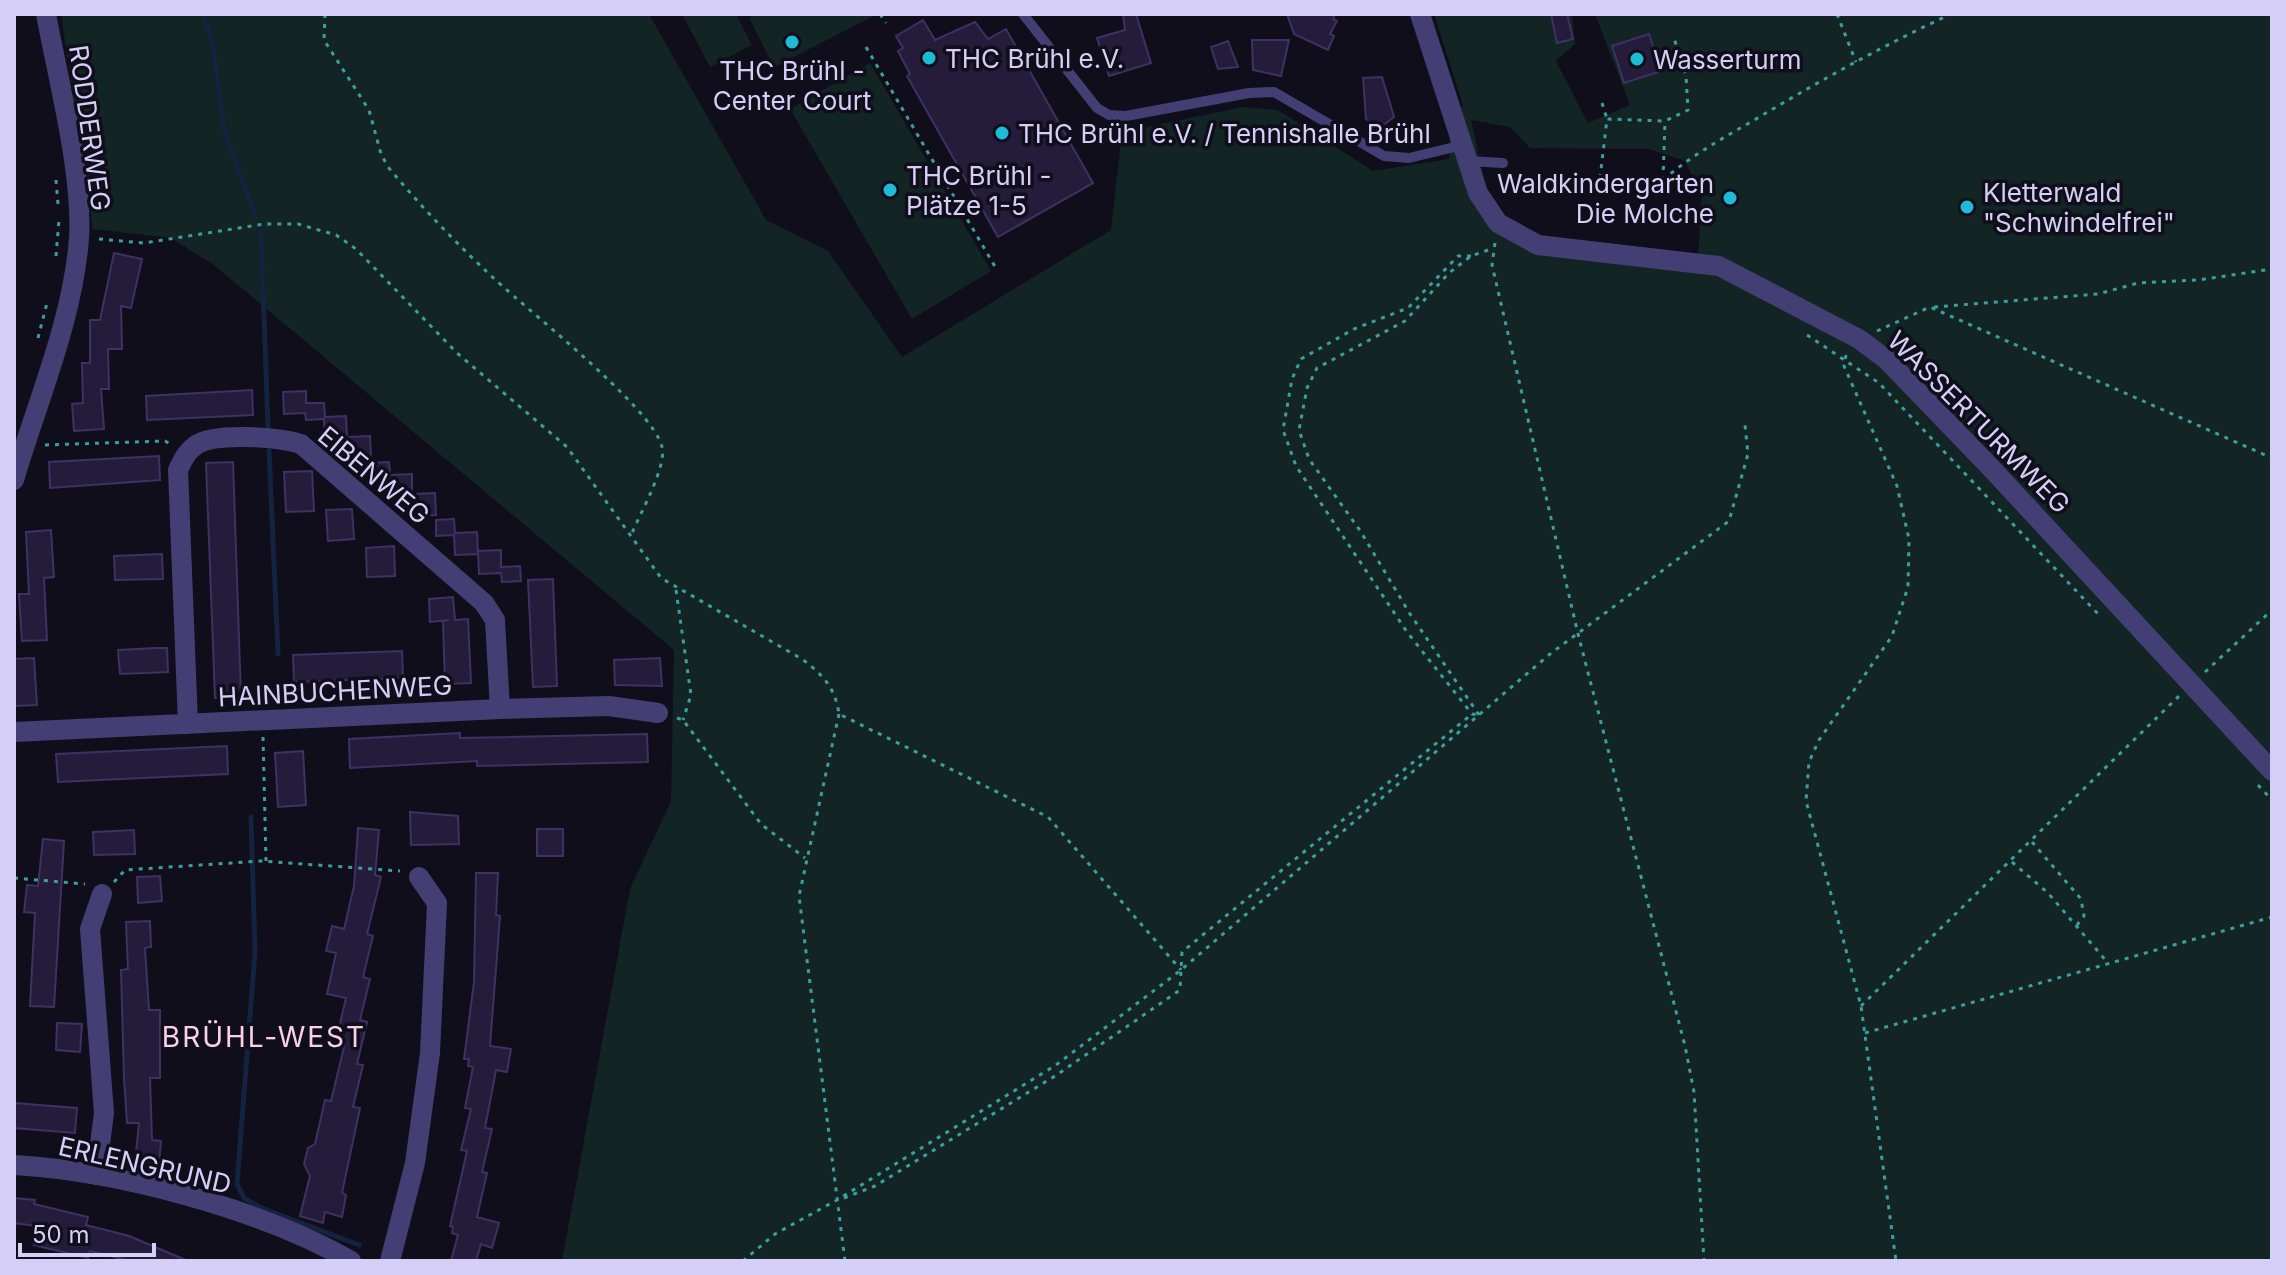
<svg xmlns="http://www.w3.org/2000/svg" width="2286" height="1275" font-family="Inter,sans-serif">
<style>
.green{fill:#122424;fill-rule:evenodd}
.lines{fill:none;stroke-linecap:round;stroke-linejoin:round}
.stream{stroke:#14233f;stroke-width:5}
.building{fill:#241c3a;stroke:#3e3163;stroke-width:2}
.path{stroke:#3c9f9e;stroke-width:3;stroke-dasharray:4 6;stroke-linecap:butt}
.lane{stroke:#433f74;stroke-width:10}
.street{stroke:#433f74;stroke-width:20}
.poi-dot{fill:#1dbbd6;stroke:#110e1b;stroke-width:3}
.labels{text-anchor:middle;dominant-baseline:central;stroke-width:7;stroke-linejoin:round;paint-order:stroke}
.poi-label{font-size:26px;fill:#d5cff8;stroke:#110e1b;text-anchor:start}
.street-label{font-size:26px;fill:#d5cff8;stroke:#110e1b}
.neighbourhood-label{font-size:28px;letter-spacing:2px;fill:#f9d0e8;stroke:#110e1b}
</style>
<rect width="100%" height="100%" fill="#110e1b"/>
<!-- green -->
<path class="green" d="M61,14h588l117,206 62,31 74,106 209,-127 11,-98 121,-25 35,3 95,61 76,-12 1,-39 13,-15 -29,-91h138l3,30 -19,17 32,62 42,-18 -35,-91h677v1247h-1710l68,-372 41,-88 3,-151 -460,-385 -43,-27 -78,-9zM1471,120l39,7 20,21 119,1 36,12 10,21 7,7 -4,70 -175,-26 -34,-33z
M682,14h54l16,31 -42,22z
M756,14h114l2,3 -98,50 -25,-49z
M870,63l121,208 -79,48 -122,-210z"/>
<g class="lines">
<!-- stream -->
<path class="stream" d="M203,14l10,30 11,86 32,88
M261,232l7,195
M269,450l9,204
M251,817l4,135 -18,232 7,14 15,9 100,38"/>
</g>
<!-- building -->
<path class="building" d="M1123,14h13l15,49 -42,13 -12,-38 28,-8z
M1287,14h48l-2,5 4,2 -7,13 4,2 -6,14 -34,-16z
M1551,14h16l6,25 -16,4z
M923,20l12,20 40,-18 13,17 18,-10 87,154 -95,54 -91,-161 3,-2 -12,-23 5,-3 -7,-12z
M1649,34l12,37 -37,12 -12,-37z
M1252,40h37l-8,36 -28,-6z
M1228,41l10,26 -20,2 -7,-22z
M1382,77l12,40 -14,11 -14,-9 -3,-41z
M114,253l28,6 -11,49 -10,-2 1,43h-14l1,40h-8l3,40 -30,2 -2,-27 11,-1 -1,-40h8v-43h10z
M252,390l1,25 -106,5 -1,-24z
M306,391v12h18l1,14 21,-1 1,21 23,-1 1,22 -23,1 -1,-20 -22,1 -1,-21 -18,1 -1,-7 -21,1 -1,-22z
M159,456l1,24 -110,8 -1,-26z
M233,462l8,235 -26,1 -9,-235z
M389,462l1,13 22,-1v20l23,-1 1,22 -23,1v-20l-23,1 -1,-19h-17l-1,-15z
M312,471l2,40 -28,1 -2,-40z
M352,509l2,30 -26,2 -2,-31z
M454,519l1,14 22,-1 1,22 -23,1 -1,-20 -18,1v-16z
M51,530l3,47 -10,1 3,62 -25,1 -3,-47h10l-3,-62z
M394,546l1,30 -28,1 -1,-29z
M501,550v17l19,-1 1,15 -19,1 -1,-9 -22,1 -1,-23z
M162,554l1,25 -48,1 -1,-24z
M553,579l4,107 -24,1 -5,-107z
M453,597l2,23 13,-1 3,64 -26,1 -2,-63 6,-1 -19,2 -1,-23z
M156,648h11l1,24 -48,2 -2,-24z
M402,651l1,27 -109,4 -1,-27z
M34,658l3,47 -23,1v-47z
M660,658l2,28 -47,-1 -1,-25z
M460,733v5l187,-4 1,28 -171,4v-5l-127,7 -1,-29z
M227,746l1,28 -170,8 -2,-28z
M303,751l3,54 -28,2 -3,-54z
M410,812l48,4 1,28 -48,1z
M358,828l21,2 -4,45 6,2 -14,57 6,2 -10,41 7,2 -10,41 7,2 -10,42 6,1 -10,42 7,1 -18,85 4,2 -4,22 -17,-5 -2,11 -23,-7 10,-40 -6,-12 4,-16 7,-4 10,-44 6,1 14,-58 -9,-2 10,-43 -19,-4 9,-41 -10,-2 6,-25 12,3 10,-43z
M537,829h26v27h-26z
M134,830l1,24 -41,1 -1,-23z
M43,839l21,2 -10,166 -24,-1 5,-93 -11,-1 3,-27 11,1z
M476,873h22l-2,42 4,1 -10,130 21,3 -4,23 -11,-2 -11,58 7,1 -10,43 5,1 -10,44 22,6 -7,25 -11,-4 -5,17h-25l7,-26 -6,-2 1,-6 -3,-1 17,-75 -6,-1 10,-41 -6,-1 8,-41 -5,-1 1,-7h-5l10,-77z
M160,876l2,25 -24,2 -1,-26z
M150,921l1,26 -6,1 4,62h11v68h-10l2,62 9,1 -2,23 -24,-2 4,-39h-12l-3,-45 -3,-108 7,-1 -2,-47z
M57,1023l25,1 -2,28 -24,-2z
M14,1103l63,5 -2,25 -61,-5z
M14,1198l21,2 -1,4 54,13 -2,8 43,11 59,25h-58l-40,-10 -2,7 -54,-13 3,-19 -23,-3z"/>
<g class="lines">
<!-- path -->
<path class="path" d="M325,14l-1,26 45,70 12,44 7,13c30,36 63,71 97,103 34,34 168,137 177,177 5,19 -22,67 -30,86
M880,14l6,9
M1837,14l19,48
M866,47l131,223
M1602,103l5,16
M1600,178l7,-59 58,2 23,-11 -2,-34 -13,-41
M56,180l2,24
M1663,180c30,-26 64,-44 98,-64 62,-37 125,-72 190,-102
M1663,180l2,-59
M99,239l45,4 120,-19h34l38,11 20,14 101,104 110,94 94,131 141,81c21,16 33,28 37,55l209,103 133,153
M1495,243l-3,22 86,369 107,412 9,46 10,169
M56,256l3,-36
M1471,256h-13l-50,52 -54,21 -53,30 -9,20 -9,51 13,36 111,166 65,82 7,1
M1934,307l164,-13 40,-11 60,-3 74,-11
M1877,331l53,-24 342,151
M1807,335l72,48 221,233
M38,338l9,-35
M1846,355l-2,11 53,120 12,53 -1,48 -16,49 -73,104 -10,22 -3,39 55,205 35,255
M45,445l120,-4 7,4
M676,590l15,105 -8,25
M2205,672l67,-62
M839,714l-40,182 46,365
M1479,715l-69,-101 -49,-82 -52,-73 -10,-29 8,-42 10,-20 88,-47 44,-48 22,-17 20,-7
M677,718l6,2 78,104 44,34
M263,737l3,124
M2258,785l14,15
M2032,842l49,57 3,17 -7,9
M2012,862l36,31 60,70
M14,878l71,6
M114,882l11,-12 136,-9 139,10
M1861,1006l318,-310
M1865,1033l407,-116
M844,1198l31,-12 180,-110 125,-86 2,-38 290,-238
M743,1261l32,-27 62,-34 219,-135 125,-95 369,-316 179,-133 19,-67 -3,-29"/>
<!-- lane -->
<path class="lane" d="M1023,14l74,94 12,7 17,1 123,-23 25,-1 110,64 25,2 54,-13
M1468,161l35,2"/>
<!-- street -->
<path class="street" d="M1420,14l58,179 20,30 40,22 181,21 140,73 28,21 106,110 279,301
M14,480c23,-78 59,-160 65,-242 4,-64 -21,-159 -33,-224
M188,724l-10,-254c5,-10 8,-18 18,-25 19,-13 83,-8 105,-1l183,159 11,17 5,89
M14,732l486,-23 109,-3 49,7
M14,1165c104,6 247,44 337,96
M96,1175l8,-62 -14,-184 12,-35
M390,1261l25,-98 15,-110 7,-150 -18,-26"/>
</g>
<!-- markers -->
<g class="poi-dot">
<circle cx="792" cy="42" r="8"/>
<circle cx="929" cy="58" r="8"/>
<circle cx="1637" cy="59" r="8"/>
<circle cx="1002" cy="133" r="8"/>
<circle cx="890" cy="190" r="8"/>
<circle cx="1730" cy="198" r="8"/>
<circle cx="1967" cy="207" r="8"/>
</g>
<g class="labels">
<!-- poi labels -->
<g class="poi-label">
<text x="945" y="58">THC Brühl e.V.</text>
<text x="1653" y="59">Wasserturm</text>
<text x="792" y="70" text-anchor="middle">THC Brühl -<tspan x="792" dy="30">Center Court</tspan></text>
<text x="1018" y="133">THC Brühl e.V. / Tennishalle Brühl</text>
<text x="906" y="175">THC Brühl -<tspan x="906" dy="30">Plätze 1-5</tspan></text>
<text x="1714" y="183" text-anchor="end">Waldkindergarten<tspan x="1714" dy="30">Die Molche</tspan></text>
<text x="1983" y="192">Kletterwald<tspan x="1983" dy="30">"Schwindelfrei"</tspan></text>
</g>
<!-- street labels -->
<g class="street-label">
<text transform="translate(90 128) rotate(82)">RODDERWEG</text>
<text transform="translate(1979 422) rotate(45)">WASSERTURMWEG</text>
<text transform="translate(374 475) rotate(40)">EIBENWEG</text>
<text transform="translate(335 691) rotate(-3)">HAINBUCHENWEG</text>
<text transform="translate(145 1165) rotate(13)">ERLENGRUND</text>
</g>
<!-- neighbourhood labels -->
<g class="neighbourhood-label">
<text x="264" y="1037">BRÜHL-WEST</text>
</g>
</g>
<!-- border -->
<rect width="2286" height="1275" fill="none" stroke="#d5cff8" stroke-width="32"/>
<!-- scale -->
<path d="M20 1243v12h134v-12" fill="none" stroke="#d5cff8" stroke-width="4"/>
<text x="32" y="1243" font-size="24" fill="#d5cff8" stroke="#110e1b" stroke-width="6" paint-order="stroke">50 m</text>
</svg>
